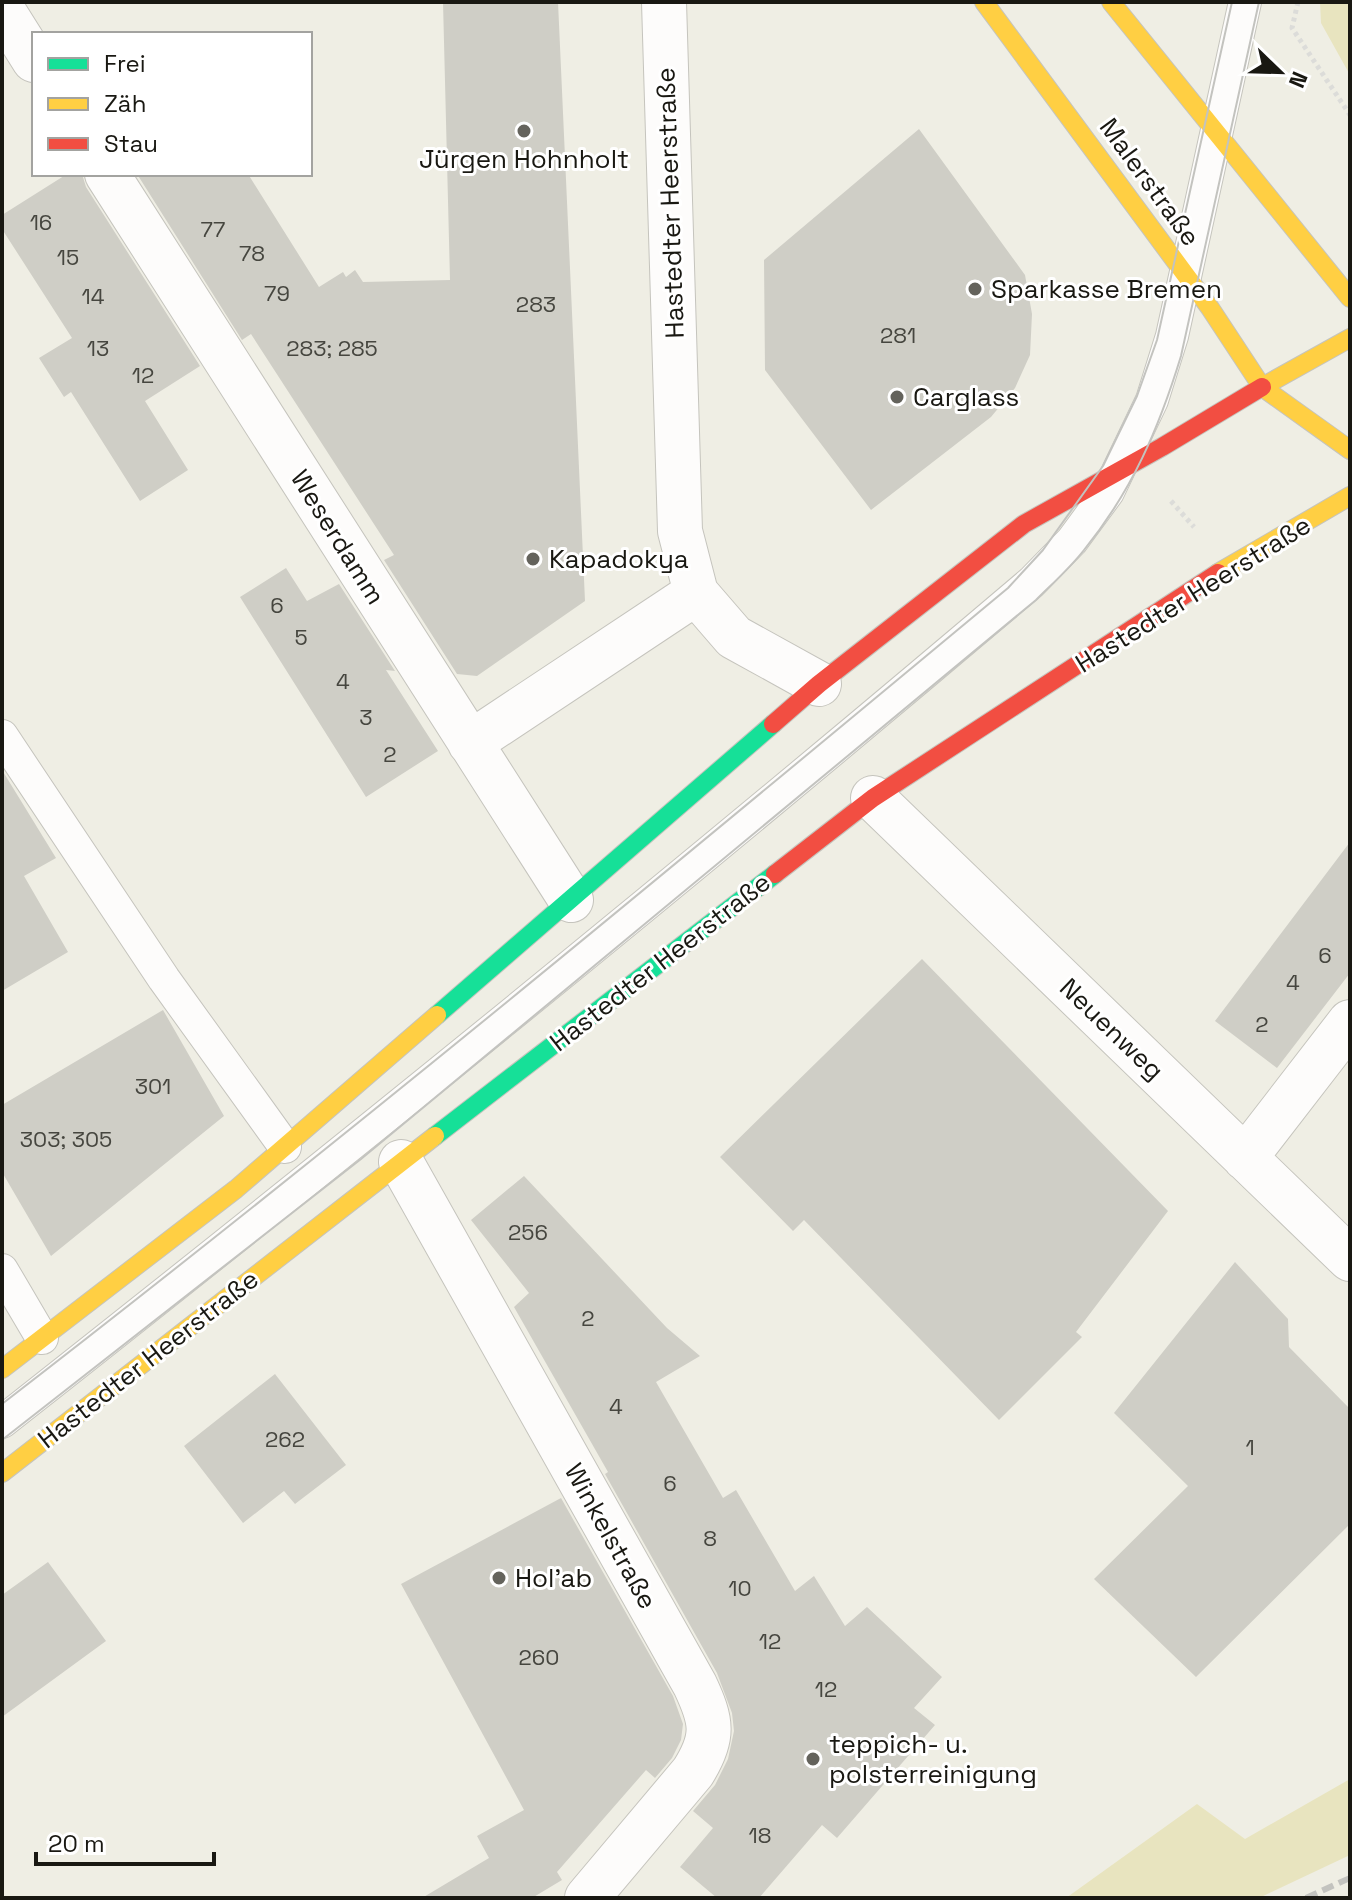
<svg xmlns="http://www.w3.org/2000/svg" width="1352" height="1900" font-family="'Space Grotesk',sans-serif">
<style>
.grass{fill:#e8e4bf}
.building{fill:#cfcec6}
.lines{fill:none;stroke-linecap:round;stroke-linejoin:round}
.lane-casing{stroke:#c5c4bd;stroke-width:34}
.street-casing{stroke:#c5c4bd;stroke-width:46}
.fast-casing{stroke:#c5c4bd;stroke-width:20}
.slow-casing{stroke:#c5c4bd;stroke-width:20}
.jam-casing{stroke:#c5c4bd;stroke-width:20}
.path{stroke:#dcdcd9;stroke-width:5;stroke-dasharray:4 4;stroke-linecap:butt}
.lane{stroke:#fdfcfb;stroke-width:32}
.street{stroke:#fdfcfb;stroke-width:44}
.fast{stroke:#16e098;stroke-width:18}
.slow{stroke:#ffcf43;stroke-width:18}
.jam{stroke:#f24e42;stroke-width:18}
.tram{stroke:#c3c3bf;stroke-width:2}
.rail{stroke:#c3c3bf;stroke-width:6;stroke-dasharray:12 6;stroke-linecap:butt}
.poi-dot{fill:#64635c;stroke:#fff;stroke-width:3}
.labels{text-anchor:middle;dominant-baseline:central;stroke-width:6;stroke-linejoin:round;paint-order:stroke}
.number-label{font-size:22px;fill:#46463f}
.poi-label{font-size:26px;fill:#191812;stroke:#fff;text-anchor:start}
.street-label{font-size:26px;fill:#191812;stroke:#fff}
</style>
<rect width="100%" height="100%" fill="#efeee4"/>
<!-- grass -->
<path class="grass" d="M1320,2h30v73l-29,-52z
M1350,1779v76l-91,43h-193l131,-94 48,35z"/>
<!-- building -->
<path class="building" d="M443,2h115l27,599 -108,75 -20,-2 -73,-114 10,-5 -143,-221 -9,6 -105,-166h111l71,113 24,-15 3,5 9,-7 8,12 87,-2z
M919,129l106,146 7,39 -2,41 -15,33 -24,29 -120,93 -106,-140 -1,-110z
M67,174h15l4,13 114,179 -55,35 43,69 -48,31 -69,-109 -7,5 -25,-39 33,-20 -70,-109v-14z
M286,568l21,33 32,-17 56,87 -9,-1 52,81 -72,46 -126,-200z
M2,770l54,88 -32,18 44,76 -66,39z
M1350,842v131l-73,95 -62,-47z
M922,959l246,252 -92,121 6,5 -83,83 -195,-200 -11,11 -73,-74z
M163,1010l61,106 -173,140 -49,-84v-67z
M524,1176l143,152 33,28 -44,26 67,116 13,-8 59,101 19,-15 31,50 22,-19 75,70 -28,31 21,17 -98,113 -15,-13 -63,73h-42l-37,-31 33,-39 -20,-17 22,-26 13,-26 6,-28 -2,-18 -15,-40 -112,-199 3,-2 -94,-165 15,-14 -58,-73z
M1235,1262l53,57 1,28 61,62v115l-154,153 -102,-98 94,-93 -74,-73z
M275,1374l71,91 -51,39 -11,-13 -41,32 -59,-77z
M561,1498l112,198 10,28 -2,16 -9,18 -17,20 -9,-8 -89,102 5,8 -30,18h-110l67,-40 -12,-22 47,-26 -123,-226z
M48,1562l58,79 -104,76v-122z"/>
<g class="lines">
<defs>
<path id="lane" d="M2,736l162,243 121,168
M2,1270l40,68
M2,1422c348,-274 692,-553 1030,-840l40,-41 36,-49 44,-92 20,-64 73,-334"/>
<path id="street" d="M664,2l16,529 16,62 38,44 85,47
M2,9l32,51
M107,174l464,726
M470,743l226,-150
M873,798l477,461
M1245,1158l105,-136
M401,1162l294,523c17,36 20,52 -2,87l-106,126"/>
<path id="fast" d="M437,1015l336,-291
M435,1136l340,-262"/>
<path id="slow" d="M984,2l226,306 52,79 88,63
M1111,2l239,296
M1262,387l88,-49
M1218,573l132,-77
M2,1369l234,-180 201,-174
M2,1473l433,-337"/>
<path id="jam" d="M773,724l46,-40 205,-160 138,-77 100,-60
M775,874l98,-76 345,-225"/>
</defs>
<!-- lane casing -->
<use href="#lane" class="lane-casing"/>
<!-- street casing -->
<use href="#street" class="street-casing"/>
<!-- fast casing -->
<use href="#fast" class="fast-casing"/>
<!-- slow casing -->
<use href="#slow" class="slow-casing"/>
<!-- jam casing -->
<use href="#jam" class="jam-casing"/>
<!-- path -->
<path class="path" d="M1298,2l-6,26 58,87
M1171,501l23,26"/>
<!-- lane -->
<use href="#lane" class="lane"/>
<!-- street -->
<use href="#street" class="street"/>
<!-- fast -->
<use href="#fast" class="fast"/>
<!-- slow -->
<use href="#slow" class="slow"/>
<!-- jam -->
<use href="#jam" class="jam"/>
<!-- tram -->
<path class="tram" d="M2,1404c342,-264 674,-540 1006,-816l35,-38 60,-84 34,-70 20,-56 75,-338
M2,1440l359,-281 675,-559c16,-16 34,-32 48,-50 48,-59 75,-122 97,-194l78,-354"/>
<!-- rail -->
<path class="rail" d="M1306,1898l44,-20"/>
</g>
<!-- markers -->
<g class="poi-dot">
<circle cx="524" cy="131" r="8"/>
<circle cx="975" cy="289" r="8"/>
<circle cx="897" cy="397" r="8"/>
<circle cx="533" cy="559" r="8"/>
<circle cx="499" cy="1578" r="8"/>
<circle cx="813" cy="1759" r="8"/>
</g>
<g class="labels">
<!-- number labels -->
<g class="number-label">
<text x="41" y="222">16</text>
<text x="213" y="229">77</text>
<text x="252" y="253">78</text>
<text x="68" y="257">15</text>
<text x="277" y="293">79</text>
<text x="93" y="296">14</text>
<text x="536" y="304">283</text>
<text x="898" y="335">281</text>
<text x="98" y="348">13</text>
<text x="332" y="348">283; 285</text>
<text x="143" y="375">12</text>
<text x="277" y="605">6</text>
<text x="301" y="637">5</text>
<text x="343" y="681">4</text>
<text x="366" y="717">3</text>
<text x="390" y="754">2</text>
<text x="1325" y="955">6</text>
<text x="1293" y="982">4</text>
<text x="1262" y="1024">2</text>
<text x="153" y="1086">301</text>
<text x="66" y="1139">303; 305</text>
<text x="528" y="1232">256</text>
<text x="588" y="1318">2</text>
<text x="616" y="1406">4</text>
<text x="285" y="1439">262</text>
<text x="1250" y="1447">1</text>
<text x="670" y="1483">6</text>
<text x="710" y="1538">8</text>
<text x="740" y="1588">10</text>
<text x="770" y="1641">12</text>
<text x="539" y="1657">260</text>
<text x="826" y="1689">12</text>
<text x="760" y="1835">18</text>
</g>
<!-- poi labels -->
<g class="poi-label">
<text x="524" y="159" text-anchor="middle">Jürgen Hohnholt</text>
<text x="991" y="289">Sparkasse Bremen</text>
<text x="913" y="397">Carglass</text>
<text x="549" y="559">Kapadokya</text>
<text x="515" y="1578">Hol'ab</text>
<text x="829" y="1744">teppich- u.<tspan x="829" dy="30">polsterreinigung</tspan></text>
</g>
<!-- street labels -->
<g class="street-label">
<text transform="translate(1150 182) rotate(54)">Malerstraße</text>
<text transform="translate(670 203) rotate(-92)">Hastedter Heerstraße</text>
<text transform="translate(338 537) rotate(58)">Weserdamm</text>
<text transform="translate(1193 594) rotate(-32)">Hastedter Heerstraße</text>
<text transform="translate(660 962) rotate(-38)">Hastedter Heerstraße</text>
<text transform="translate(1112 1029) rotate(44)">Neuenweg</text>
<text transform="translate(148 1359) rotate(-38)">Hastedter Heerstraße</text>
<text transform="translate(611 1536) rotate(61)">Winkelstraße</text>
</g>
</g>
<!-- border -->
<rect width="1352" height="1900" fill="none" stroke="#191812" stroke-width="8"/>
<!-- legend -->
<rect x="32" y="32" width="280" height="144" fill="#ffffff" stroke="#a3a3a0" stroke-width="2"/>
<rect x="48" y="58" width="40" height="12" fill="#16e098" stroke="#a3a3a0" stroke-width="2"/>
<text x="104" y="72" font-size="24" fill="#191812">Frei</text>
<rect x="48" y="98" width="40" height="12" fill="#ffcf43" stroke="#a3a3a0" stroke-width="2"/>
<text x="104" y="112" font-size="24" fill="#191812">Zäh</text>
<rect x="48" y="138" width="40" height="12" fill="#f24e42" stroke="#a3a3a0" stroke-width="2"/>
<text x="104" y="152" font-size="24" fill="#191812">Stau</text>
<!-- north arrow -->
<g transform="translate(1280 72) rotate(113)" stroke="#ffffff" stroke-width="6" paint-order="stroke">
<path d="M0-6L14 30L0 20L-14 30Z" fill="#191812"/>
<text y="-12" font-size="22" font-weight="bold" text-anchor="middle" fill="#191812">N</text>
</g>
<!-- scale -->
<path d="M36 1852v12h178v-12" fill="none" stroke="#191812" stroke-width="4"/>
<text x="48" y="1852" font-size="24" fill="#191812" stroke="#ffffff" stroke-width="6" paint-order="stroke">20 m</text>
</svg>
